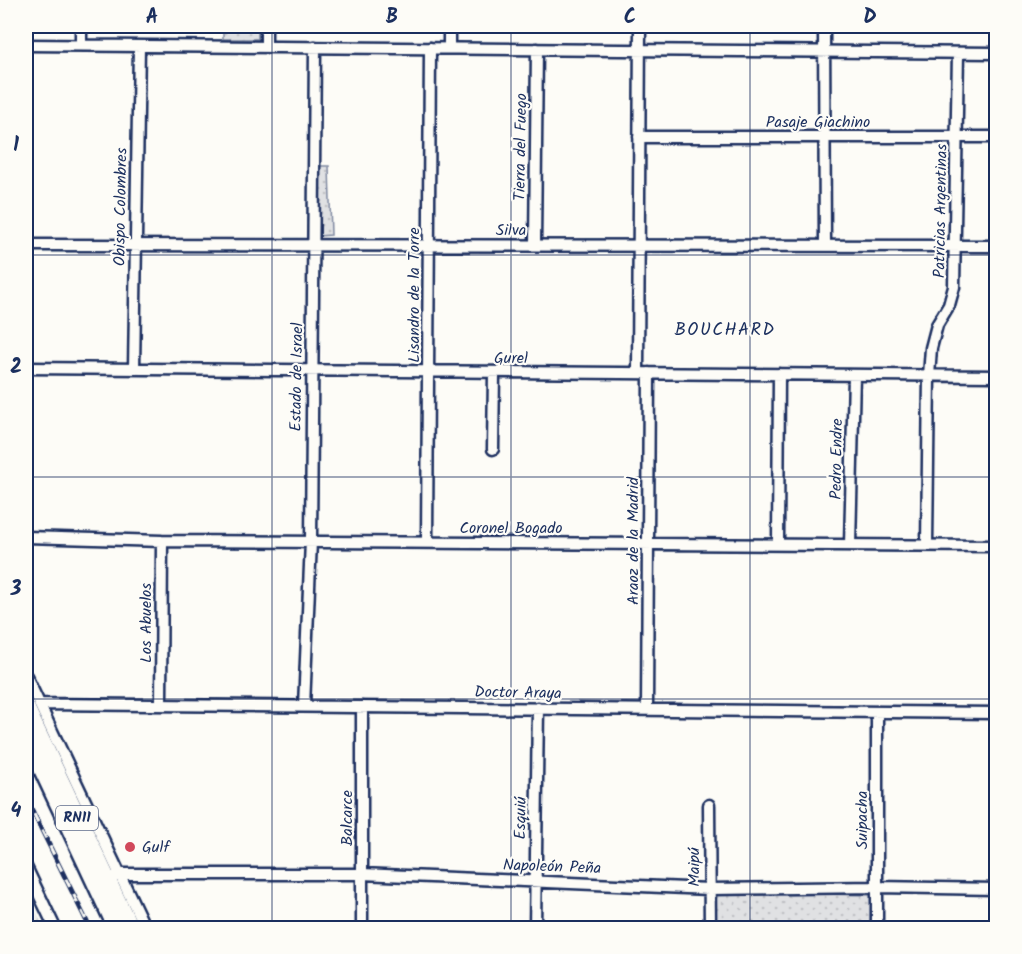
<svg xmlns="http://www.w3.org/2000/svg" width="1022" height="954" font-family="Kalam,sans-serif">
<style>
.industrial{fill:url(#industrial-furrows)}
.park{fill:url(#park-dots);stroke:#7e88a0;stroke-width:1.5}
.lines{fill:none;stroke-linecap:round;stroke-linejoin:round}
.minor-casing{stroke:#1b2f5e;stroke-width:15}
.primary-casing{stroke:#1b2f5e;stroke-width:20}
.minor{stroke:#fdfcf7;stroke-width:10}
.primary{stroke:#fdfcf7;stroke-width:15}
.rail-casing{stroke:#1b2f5e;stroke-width:5}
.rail{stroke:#fdfcf7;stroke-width:3;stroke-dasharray:9;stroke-linecap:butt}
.grid{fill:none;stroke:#1b2f5e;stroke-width:1.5;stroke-opacity:0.55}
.poi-dot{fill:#d1495b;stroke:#fdfcf7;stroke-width:2}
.labels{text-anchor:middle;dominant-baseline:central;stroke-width:4.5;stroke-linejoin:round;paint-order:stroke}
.shield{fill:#fdfcf7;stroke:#5f6c8c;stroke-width:1.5}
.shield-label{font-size:15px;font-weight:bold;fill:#1b2f5e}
.street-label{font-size:16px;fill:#1b2f5e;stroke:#fdfcf7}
.poi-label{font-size:16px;fill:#1b2f5e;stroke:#fdfcf7;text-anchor:start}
.neighbourhood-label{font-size:18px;letter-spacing:1.5px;fill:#1b2f5e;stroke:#fdfcf7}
.neatline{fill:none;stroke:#1b2f5e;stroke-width:2}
.grid-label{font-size:20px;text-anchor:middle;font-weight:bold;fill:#1b2f5e}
</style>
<defs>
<pattern id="industrial-furrows" width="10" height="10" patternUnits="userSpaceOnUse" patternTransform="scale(1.5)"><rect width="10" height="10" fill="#edeeec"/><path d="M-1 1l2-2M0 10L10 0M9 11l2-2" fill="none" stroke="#cbcccd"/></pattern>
<pattern id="park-dots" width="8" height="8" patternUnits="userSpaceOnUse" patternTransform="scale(1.5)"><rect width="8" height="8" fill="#e0e1e3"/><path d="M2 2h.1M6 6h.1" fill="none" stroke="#c0c1c5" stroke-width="1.8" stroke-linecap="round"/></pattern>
</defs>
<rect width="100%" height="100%" fill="#fdfcf7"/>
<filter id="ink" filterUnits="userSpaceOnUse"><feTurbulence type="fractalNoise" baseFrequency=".0167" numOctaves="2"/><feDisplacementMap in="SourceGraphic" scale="12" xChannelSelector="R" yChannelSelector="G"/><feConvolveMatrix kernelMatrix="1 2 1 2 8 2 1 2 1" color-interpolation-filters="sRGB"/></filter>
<g filter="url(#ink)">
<!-- industrial -->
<path class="industrial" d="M26,888l18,40h-18z"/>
<!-- park -->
<path class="park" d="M223,26h35v13h-35z
M317,166h12l2,69 -13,1z
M715,892l156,3 -1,33h-155z"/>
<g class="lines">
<defs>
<path id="minor" d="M824,26l1,220
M26,45l970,8
M81,45v-19
M266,47v-21
M449,48v-22
M639,137h357
M26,245l970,1
M535,245l2,-196
M26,368l970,8
M134,369l5,-323
M638,373l2,-347
M493,449l1,-76
M26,537l136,4 834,5
M427,542l3,-494
M778,544l1,-170
M850,545l4,-170
M927,545l2,-169 2,-28 6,-23 12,-20 5,-18 4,-234
M26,676l119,252
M39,704l957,9
M161,705l1,-164
M304,706l7,-165 4,-494
M362,707v221
M647,709l2,-336
M709,805l1,123
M26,867l29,61
M107,879l12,-5h243l347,15 168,-2 119,2
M535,928l3,-220
M877,928v-216"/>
<path id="primary" d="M26,706l105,222
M26,736l90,192"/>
</defs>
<!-- minor casing -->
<use href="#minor" class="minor-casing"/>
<!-- primary casing -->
<use href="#primary" class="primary-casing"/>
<!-- minor -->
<use href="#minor" class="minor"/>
<!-- primary -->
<use href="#primary" class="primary"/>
<defs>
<path id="rail" d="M26,798l64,130"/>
</defs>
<!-- rail casing -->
<use href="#rail" class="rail-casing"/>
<!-- rail -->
<use href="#rail" class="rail"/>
</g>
</g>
<!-- grid -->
<path class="grid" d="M272,26v902M511,26v902M750,26v902M26,255h970M26,477h970M26,699h970"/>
<!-- markers -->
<circle class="poi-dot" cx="130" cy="847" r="6"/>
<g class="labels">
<!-- shield labels -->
<rect class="shield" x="56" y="806" width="42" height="24" rx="4.5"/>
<g class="shield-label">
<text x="77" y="818">RN11</text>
</g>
<!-- street labels -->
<g class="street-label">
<text x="818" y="122">Pasaje Giachino</text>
<text transform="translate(521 147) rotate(-89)">Tierra del Fuego</text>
<text transform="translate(121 207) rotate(-89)">Obispo Colombres</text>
<text transform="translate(941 211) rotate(-89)">Patricias Argentinas</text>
<text x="511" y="230">Silva</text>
<text transform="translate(414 295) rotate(-90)">Lisandro de la Torre</text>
<text x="511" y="358">Gurel</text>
<text transform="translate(297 377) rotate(-89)">Estado de Israel</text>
<text transform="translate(837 459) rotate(-89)">Pedro Endre</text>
<text x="511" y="528">Coronel Bogado</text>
<text transform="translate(633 541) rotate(-90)">Araoz de la Madrid</text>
<text transform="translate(146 623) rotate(-90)">Los Abuelos</text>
<text transform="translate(518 693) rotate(1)">Doctor Araya</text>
<text transform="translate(347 818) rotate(-90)">Balcarce</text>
<text transform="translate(521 818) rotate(-89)">Esquiú</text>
<text transform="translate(862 820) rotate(-90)">Suipacha</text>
<text transform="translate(552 867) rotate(2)">Napoleón Peña</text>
<text transform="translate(694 867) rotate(-90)">Maipú</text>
</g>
<!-- poi labels -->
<g class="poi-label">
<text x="142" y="847">Gulf</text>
</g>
<!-- neighbourhood labels -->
<g class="neighbourhood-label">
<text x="725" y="330">BOUCHARD</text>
</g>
</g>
<!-- margin -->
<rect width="1022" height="954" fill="none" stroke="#fdfcf7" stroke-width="66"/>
<rect x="33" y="33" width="956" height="888" class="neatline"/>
<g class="grid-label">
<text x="152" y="23">A</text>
<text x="392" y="23">B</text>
<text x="630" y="23">C</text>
<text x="870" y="23">D</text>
<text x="16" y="151">1</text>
<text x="16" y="373">2</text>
<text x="16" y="595">3</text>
<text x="16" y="817">4</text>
</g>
</svg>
